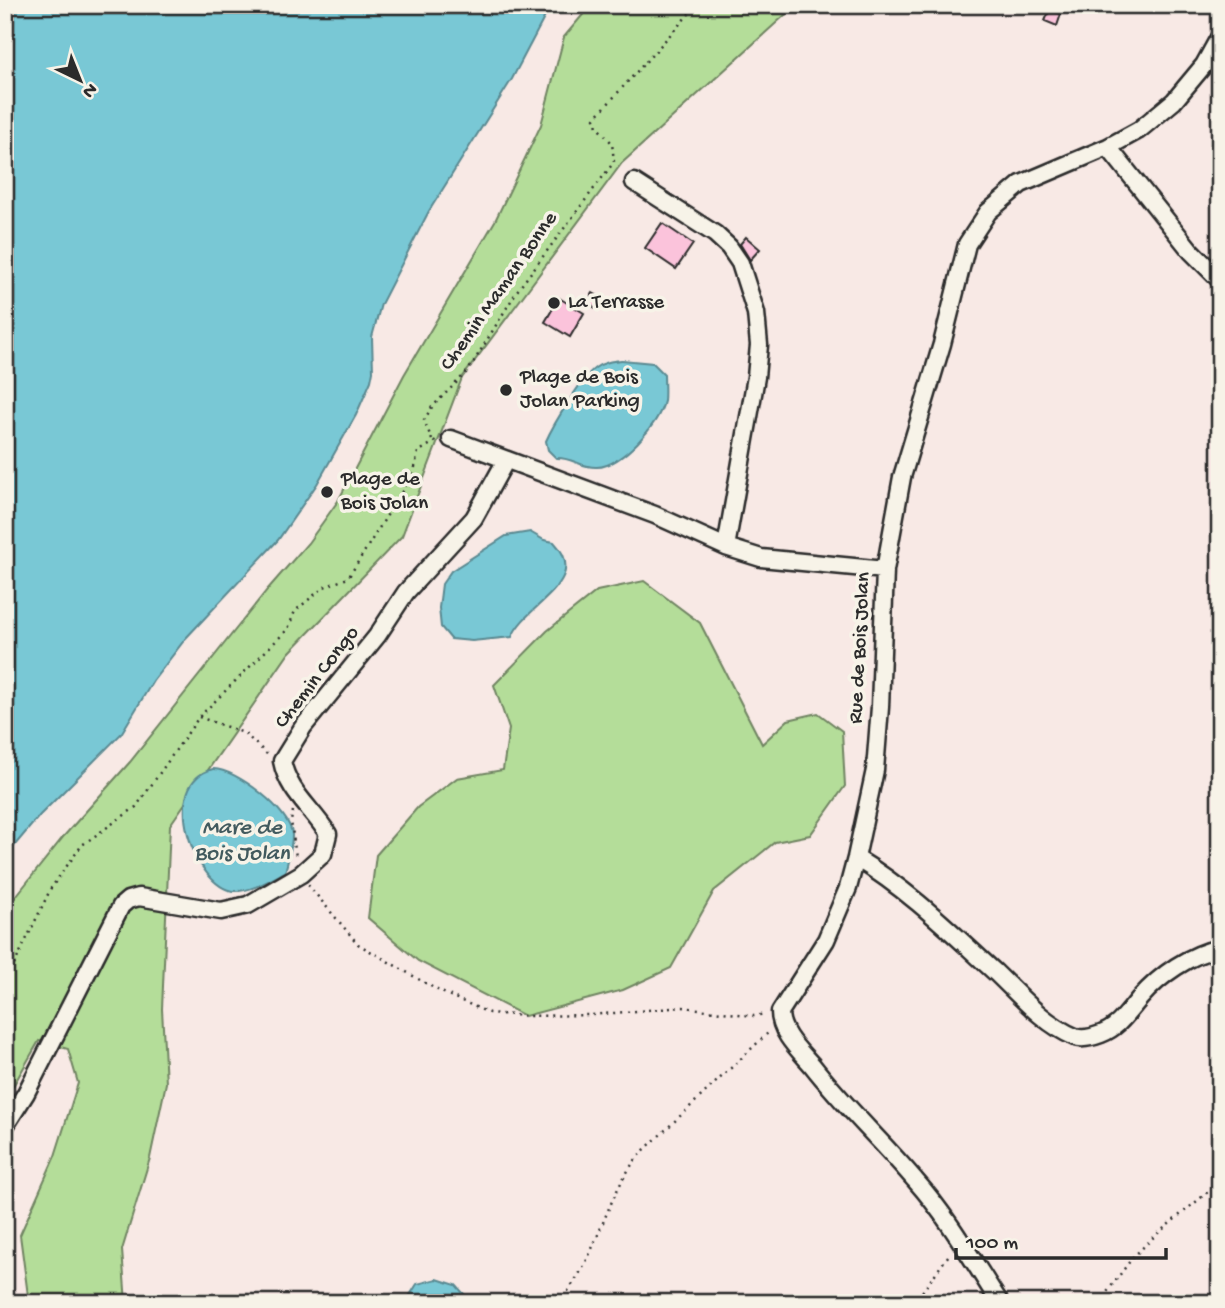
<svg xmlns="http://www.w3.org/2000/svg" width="1225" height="1308" font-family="'Gochi Hand',sans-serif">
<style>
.green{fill:#b4dd99;stroke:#708462;stroke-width:2}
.water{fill:#79c8d5;stroke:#5a8991;stroke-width:2}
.building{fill:#fbc3db;stroke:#2b2b2b;stroke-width:2}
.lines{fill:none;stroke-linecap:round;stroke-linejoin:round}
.minor-casing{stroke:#2b2b2b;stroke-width:21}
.path{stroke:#2b2b2b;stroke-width:2.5;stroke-dasharray:2 5;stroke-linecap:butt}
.minor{stroke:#f7f3e8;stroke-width:16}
.poi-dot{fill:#2b2b2b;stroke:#f7f3e8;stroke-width:2.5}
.labels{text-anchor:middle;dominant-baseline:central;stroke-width:7;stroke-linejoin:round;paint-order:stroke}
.street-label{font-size:21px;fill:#2b2b2b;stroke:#f7f3e8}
.poi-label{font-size:21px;fill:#2b2b2b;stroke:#f7f3e8;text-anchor:start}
.water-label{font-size:23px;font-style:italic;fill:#425a5e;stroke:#f7f3e8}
</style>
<rect width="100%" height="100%" fill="#f8e9e5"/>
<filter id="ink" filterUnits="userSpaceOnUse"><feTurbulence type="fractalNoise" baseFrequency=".0143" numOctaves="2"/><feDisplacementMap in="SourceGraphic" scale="14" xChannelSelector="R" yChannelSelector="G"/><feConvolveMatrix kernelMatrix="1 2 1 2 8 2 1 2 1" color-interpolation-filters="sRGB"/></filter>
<g filter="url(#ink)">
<!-- green -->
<path class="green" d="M591,5h205l-174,158 -160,215 -60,158 -113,117 -119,172 -8,184 4,74 -16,75 -28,92 4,53h-97l-9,-68 35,-79 23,-73 -10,-34 -29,-8 -34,59v-190l59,-74 66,-74 137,-172 41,-47 30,-42 66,-126 91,-154 46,-96 23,-88z
M644,581l56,42 62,121 26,-24 30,-7 24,18 3,55 -35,49 -35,7 -61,49 -43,77 -48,22 -98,26 -107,-55 -50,-43 8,-63 42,-48 39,-29 46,-8 6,-41 -15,-44 53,-54 50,-40z"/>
<!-- water -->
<path class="water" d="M5,5h546l-39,74 -83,132 -48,93 -9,33 1,34 -2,10 -15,34 -39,69 -39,56 -92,98 -33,43 -32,53 -81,81 -35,42z
M622,360l31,3 11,11c0,8 1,19 0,27 -4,22 -43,66 -67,66 -16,1 -25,-10 -41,-9l-8,-8 -2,-9c7,-16 36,-64 49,-73 8,-6 18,-7 27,-8z
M530,532l14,8 10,2c38,40 -29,62 -42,95l-40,4 -21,-2 -10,-12 -2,-19 3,-24 9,-13 55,-35z
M213,769c22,-1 79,43 79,66 0,12 -4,26 -7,37 -15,8 -34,20 -51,19 -39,-3 -77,-108 -21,-122z
M437,1279l19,6 16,18h-67l12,-19z"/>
<!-- building -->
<path class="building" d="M1050,9l11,5 -4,12 -12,-5z
M662,223l31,21 -17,25 -31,-21z
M746,237l14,12 -10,11 -10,-16z
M593,293l10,6 -6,10 -10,-6z
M559,298l25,15 -14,24 -25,-15z"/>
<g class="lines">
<defs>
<path id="minor" d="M1108,147l83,104 29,29
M634,182l81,52 14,13 11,16 16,50 3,32 -3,32 -30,170
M451,439l204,76 71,32 35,11 124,12
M856,858c53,32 95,74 140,115 24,23 48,51 79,64 8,3 18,0 26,-3 18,-7 26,-21 39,-36 20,-23 50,-44 80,-50
M5,1126l21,-33 95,-187 7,-6 11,-3 82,14 27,-6 53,-31 22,-20 5,-20c-16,-26 -40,-42 -46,-73l21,-34 74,-91 29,-44 68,-74 32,-58
M1000,1303c-27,-42 -52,-86 -85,-123 -33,-39 -71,-74 -103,-115 -13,-15 -32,-32 -32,-53l46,-72 22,-52 8,-30 19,-88 5,-63 5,-137 17,-93 40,-133 25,-100 21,-32 33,-28 87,-37 31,-17 35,-29 30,-36 16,-29"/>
</defs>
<!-- minor casing -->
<use href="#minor" class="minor-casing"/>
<!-- path -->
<path class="path" d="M432,440l-8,-20 8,-13 36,-36 49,-80 97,-129 -2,-19 -15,-16 -2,-9 102,-113
M199,717l45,16 24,22
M293,811l-2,10 5,36
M308,885l50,59 81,47 50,22 36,3 66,-1 92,-8 71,9 12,-2
M5,984l46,-96 31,-43 54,-38 63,-90 89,-88 7,-18 29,-24 24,-9 66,-106 4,-20 18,-11
M269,1301l2,2
M560,1303c8,-12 17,-25 24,-37 19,-38 29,-79 56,-112l129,-122
M914,1303l37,-51
M1099,1303l34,-46 24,-23 63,-52"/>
<!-- minor -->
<use href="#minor" class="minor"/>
</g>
</g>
<!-- markers -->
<g class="poi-dot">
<circle cx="554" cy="303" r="7"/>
<circle cx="506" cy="390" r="7"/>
<circle cx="327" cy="492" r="7"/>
</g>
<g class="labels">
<!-- street labels -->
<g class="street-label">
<text transform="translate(500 292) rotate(-55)">Chemin Maman Bonne</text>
<text transform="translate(861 648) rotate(-87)">Rue de Bois Jolan</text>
<text transform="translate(318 678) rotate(-52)">Chemin Congo</text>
</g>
<!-- poi labels -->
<g class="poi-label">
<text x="568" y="303">La Terrasse</text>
<text x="520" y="378">Plage de Bois<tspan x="520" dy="24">Jolan Parking</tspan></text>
<text x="341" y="480">Plage de<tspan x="341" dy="24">Bois Jolan</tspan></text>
</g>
<!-- water labels -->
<g class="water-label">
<text x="242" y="828">Mare de<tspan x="242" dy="26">Bois Jolan</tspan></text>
</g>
</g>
<!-- margin -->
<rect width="1225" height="1308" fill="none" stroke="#f7f3e8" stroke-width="28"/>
<rect x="14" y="14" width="1197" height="1280" fill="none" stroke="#2b2b2b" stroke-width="2.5" filter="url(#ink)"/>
<!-- north arrow -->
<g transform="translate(80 80) rotate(137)" stroke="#f7f3e8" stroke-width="5" paint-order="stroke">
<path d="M0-5L12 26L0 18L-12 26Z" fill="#2b2b2b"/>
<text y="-10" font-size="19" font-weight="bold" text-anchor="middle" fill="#2b2b2b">N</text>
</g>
<!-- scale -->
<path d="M956 1248v10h210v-10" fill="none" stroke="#2b2b2b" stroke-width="3.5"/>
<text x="966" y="1248" font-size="21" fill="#2b2b2b" stroke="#f7f3e8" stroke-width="5" paint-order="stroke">100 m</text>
</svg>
